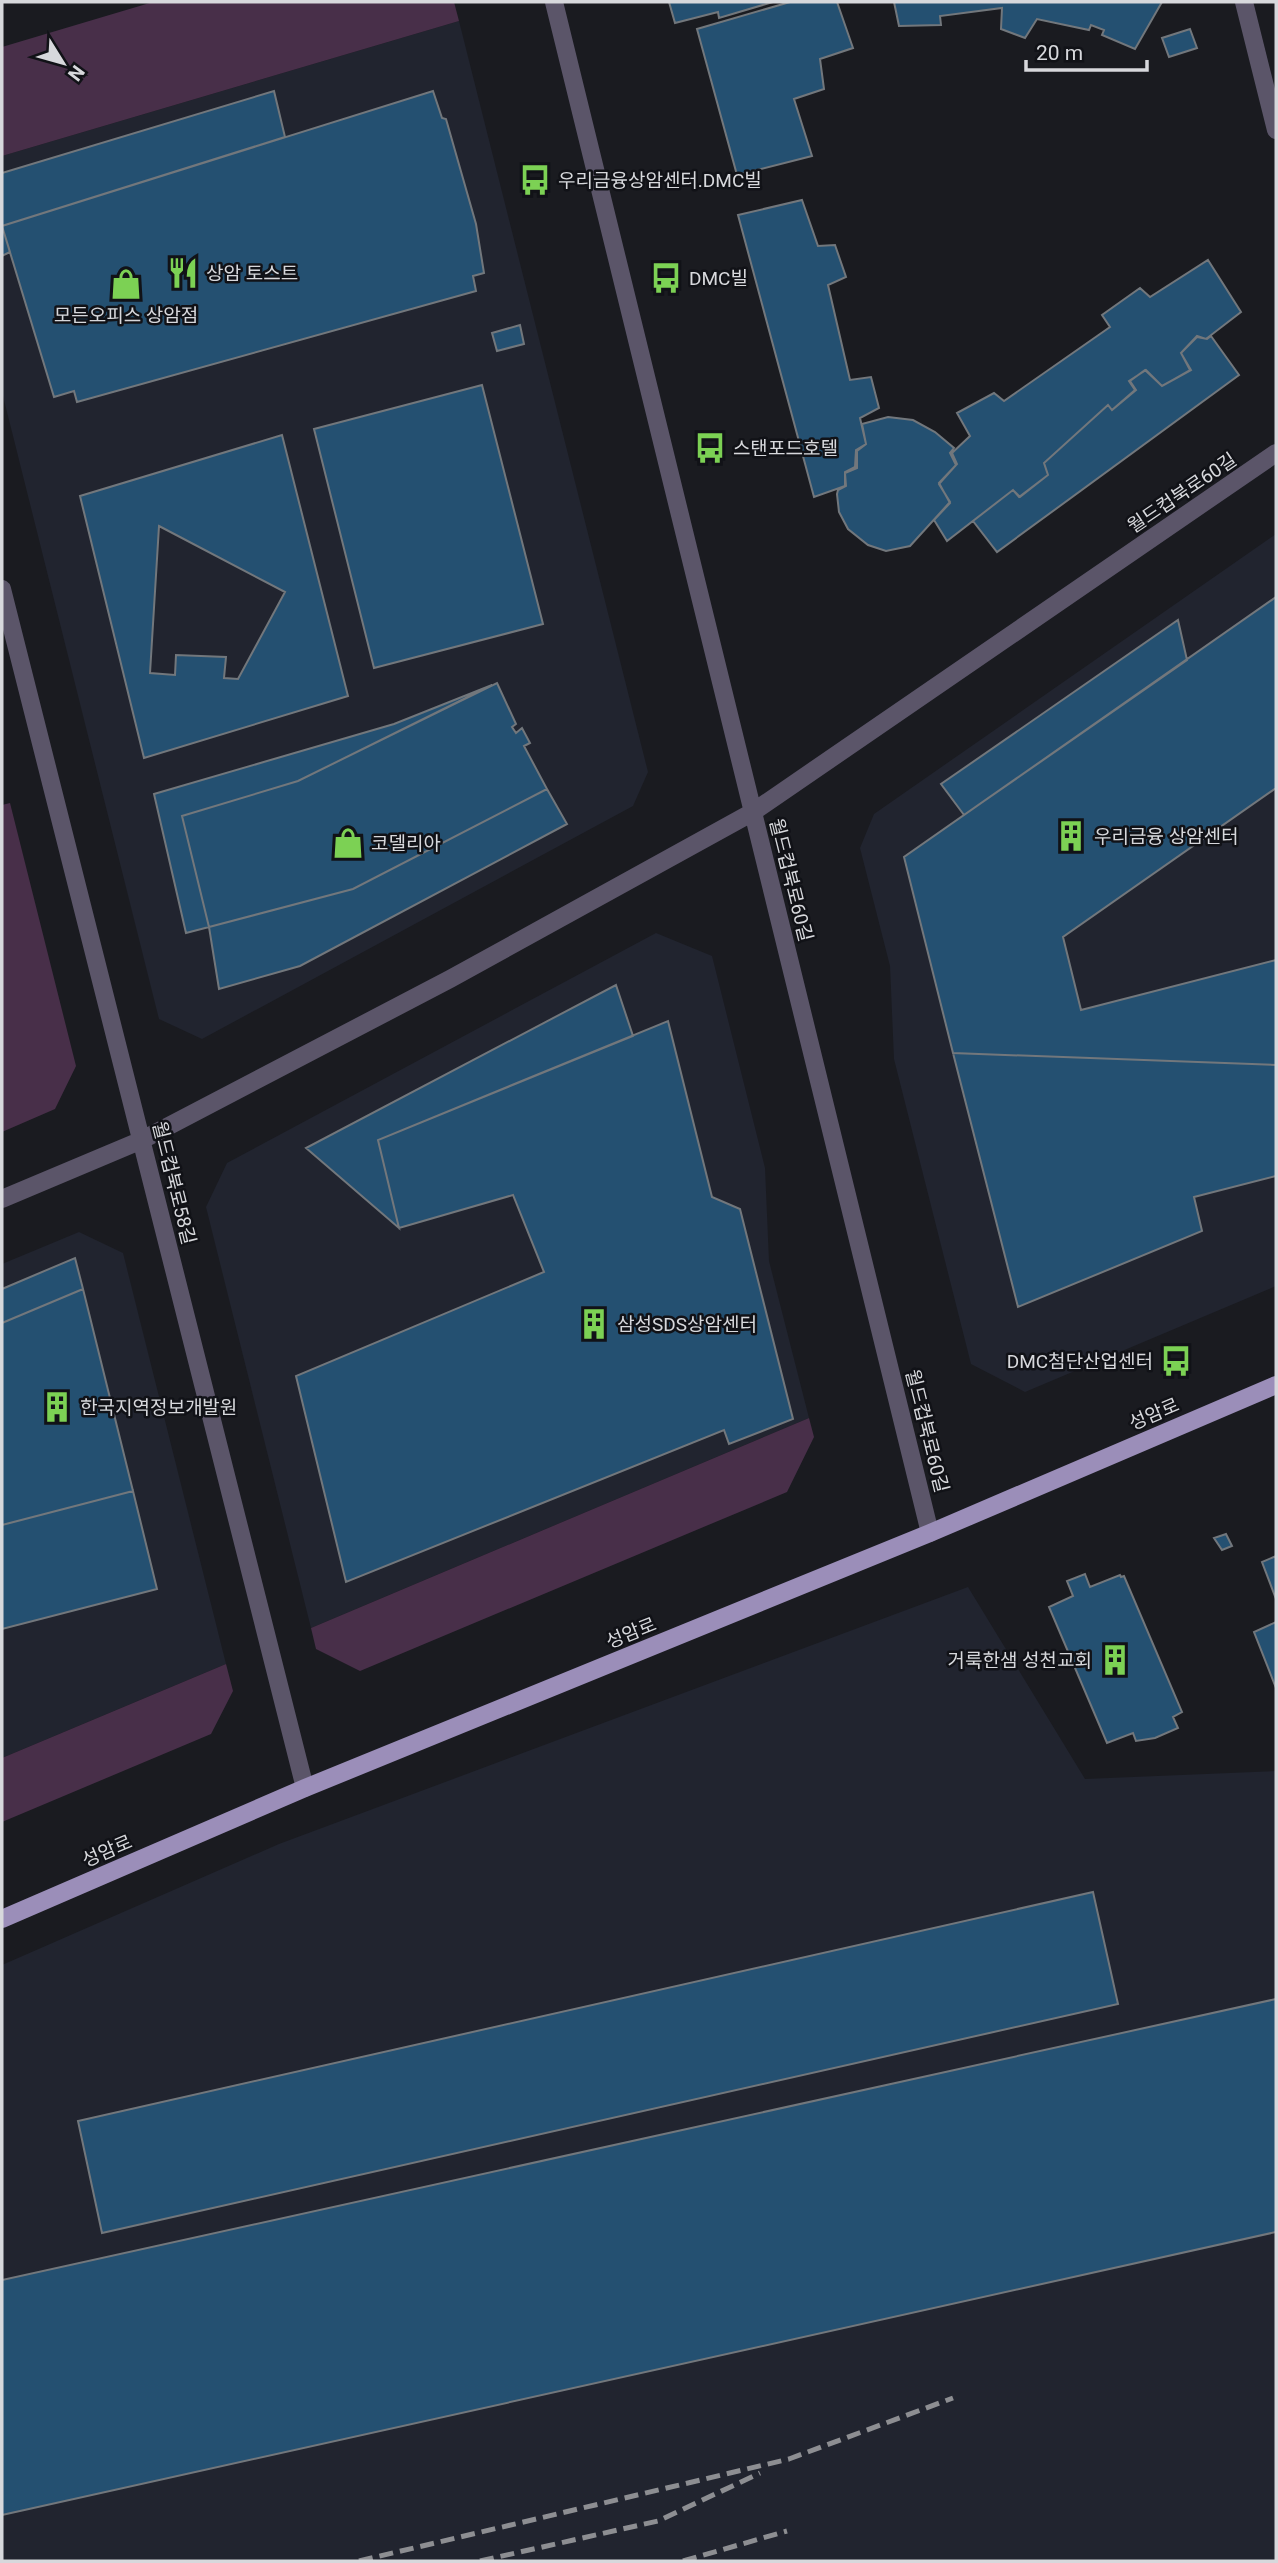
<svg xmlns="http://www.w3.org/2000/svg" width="1278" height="2563" font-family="Roboto,'Noto Sans KR',sans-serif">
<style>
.built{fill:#21242f}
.green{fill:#482f49}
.building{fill:#245071;stroke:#72777c;stroke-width:2;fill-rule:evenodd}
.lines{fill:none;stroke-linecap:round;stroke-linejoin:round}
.minor{stroke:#5b5569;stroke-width:18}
.major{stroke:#9b8eb9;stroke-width:18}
.rail{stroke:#8d8e92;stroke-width:5;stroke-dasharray:14 7;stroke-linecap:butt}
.labels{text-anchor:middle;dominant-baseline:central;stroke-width:5;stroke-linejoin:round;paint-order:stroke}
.poi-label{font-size:19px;fill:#d7d8dc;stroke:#111217;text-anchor:start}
.street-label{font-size:19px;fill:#d7d8dc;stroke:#111217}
</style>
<rect width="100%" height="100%" fill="#1a1b20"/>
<!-- built -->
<path class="built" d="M459,21l189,751 -15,34 -431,233 -43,-20 -157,-627v-236z
M1276,534v752l-251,106 -54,-28 -77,-305 -4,-93 -30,-118 14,-34z
M656,933l56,23 53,212 4,93 40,157 -498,210 -105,-421 21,-44z
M79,1232l44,21 103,411 -224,94v-494z
M968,1587l117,192 191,-8v790h-1274v-596l277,-121z"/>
<!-- green -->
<path class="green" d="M153,2h301l5,19 -457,135v-109z
M10,803l66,263 -21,43 -53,23v-327z
M809,1418l5,19 -27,55 -427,179 -44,-22 -5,-21z
M226,1664l7,27 -22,43 -209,88v-64z"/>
<!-- building -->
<path class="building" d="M669,2h104l-54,16 -1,-6 -43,11z
M790,2h47l16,46 -33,11 4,30 -30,10 18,57 -75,19 -40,-146z
M894,2h268l-27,47 -33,-14 2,-5 -13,-5 -2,5 -52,-11 -12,19 -24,-9 1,-21 -62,8 1,9 -42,1z
M1190,29l7,19 -28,9 -7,-19z
M274,91l11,46 -283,89 8,26 -8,4v-83z
M433,91l9,27 4,1 30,105 8,49 -11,3 3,15 -399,111 -3,-11 -20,6 -52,-171z
M802,200l16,46 17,-1 11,32 -18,8 22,95 21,-3 8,31 -19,10 6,26 -10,6 -1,17 -10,5v14l-31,11 -76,-282z
M1208,260l33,52 -35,27 -9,-3 -16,17 9,17 -28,16 -16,-16 -17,11 6,9 -23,20 -4,-5 -64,58 4,12 -28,22 -7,-7 -66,51 -13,-21 16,-17 -11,-20 18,-19 -5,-11 18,-17 -13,-23 37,-20 10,8 106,-74 -8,-12 38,-27 10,9z
M520,325l4,19 -27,7 -5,-18z
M1211,336l28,39 -242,177 -24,-31 40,-31 6,7 29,-22 -4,-12 64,-58 4,5 24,-20 -6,-9 15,-11 17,16 29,-16 -10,-17 16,-16 10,2z
M482,385l61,239 -169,44 -60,-239z
M888,417l25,3 22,12 19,16 -4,5 6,12 -17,19 11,18 -40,44 -24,5 -18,-6 -20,-16 -9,-17 -2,-18 1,-4 8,-4 -1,-13 12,-5v-17l9,-7 -4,-20z
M282,435l66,261 -204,62 -64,-262zM159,526l126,66 -47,87 -14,-1 2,-21 -50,-2 -1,20 -25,-2z
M1276,597v191l-213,149 18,73 195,-50v105l-323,-12 -49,-196z
M1178,620l9,40 -223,155 -23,-31z
M497,683l19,41 -4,3 4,6 6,-5 8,15 -6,3 23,43 -194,100 -144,38 -27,-111 116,-35z
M492,685l-194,96 -116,35 27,111 -23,6 -32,-139 240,-70z
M547,789l20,35 -267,142 -81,23 -10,-62 144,-38z
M616,985l17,51 -255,104 21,88 -93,-80z
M668,1021l44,176 28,12 53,210 -64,25 -5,-14 -378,152 -50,-206 248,-104 -31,-77 -114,33 -21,-88z
M953,1053l323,12v111l-82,21 8,34 -184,76z
M75,1258l8,31 -81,34v-34z
M83,1289l50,202 -131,34v-202z
M133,1491l24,98 -155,40v-104z
M1226,1534l6,12 -10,4 -8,-12z
M1276,1556v43l-14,-37z
M1085,1574l5,13 30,-12 1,2 3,-1 58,136 -9,5 5,11 -23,10 -19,3 -3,-8 -26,10 -58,-136 24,-11 -6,-15z
M1276,1622v66l-22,-56z
M1093,1892l25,112 -1016,229 -24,-112z
M1276,1999v233l-1274,283v-235z"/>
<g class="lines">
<!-- minor -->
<path class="minor" d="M554,2l376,1531
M1244,2l32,128
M2,589l303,1199
M2,1199l140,-59 308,-161 303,-167 523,-359"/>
<!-- major -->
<path class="major" d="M2,1919l303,-131 625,-255 346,-148"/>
<!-- rail -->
<path class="rail" d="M359,2561l430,-102 164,-61
M480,2561l178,-40 102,-48
M683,2561l104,-30"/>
</g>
<!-- icons -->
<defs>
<symbol id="bus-bare" viewBox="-9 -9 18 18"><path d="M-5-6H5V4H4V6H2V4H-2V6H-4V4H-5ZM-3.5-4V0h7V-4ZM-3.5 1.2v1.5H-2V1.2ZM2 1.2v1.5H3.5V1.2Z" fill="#7cd154" stroke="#111217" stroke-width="2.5" paint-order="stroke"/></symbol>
<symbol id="restaurant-bare" viewBox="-9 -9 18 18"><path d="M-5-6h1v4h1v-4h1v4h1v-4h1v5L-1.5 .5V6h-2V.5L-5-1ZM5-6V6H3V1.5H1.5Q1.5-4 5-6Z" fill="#7cd154" stroke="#111217" stroke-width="2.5" paint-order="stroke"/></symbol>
<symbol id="shop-bare" viewBox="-9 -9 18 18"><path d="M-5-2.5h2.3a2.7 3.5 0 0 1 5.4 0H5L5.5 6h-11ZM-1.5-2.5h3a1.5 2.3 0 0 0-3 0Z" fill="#7cd154" stroke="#111217" stroke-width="2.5" paint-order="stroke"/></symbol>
<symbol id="building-bare" viewBox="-9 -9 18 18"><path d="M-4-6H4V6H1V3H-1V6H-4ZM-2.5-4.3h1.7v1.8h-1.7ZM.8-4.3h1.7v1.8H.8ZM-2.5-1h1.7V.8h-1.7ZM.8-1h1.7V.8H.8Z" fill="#7cd154" stroke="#111217" stroke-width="2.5" paint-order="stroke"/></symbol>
</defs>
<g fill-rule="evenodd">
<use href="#bus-bare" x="513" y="158" width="44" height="44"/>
<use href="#restaurant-bare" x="161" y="251" width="44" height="44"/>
<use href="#bus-bare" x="644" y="256" width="44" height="44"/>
<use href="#shop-bare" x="104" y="262" width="44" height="44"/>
<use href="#bus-bare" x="688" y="426" width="44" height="44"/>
<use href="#building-bare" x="1049" y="814" width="44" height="44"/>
<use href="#shop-bare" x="326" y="821" width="44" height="44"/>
<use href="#building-bare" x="572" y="1302" width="44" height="44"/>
<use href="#bus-bare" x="1154" y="1339" width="44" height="44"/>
<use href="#building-bare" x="35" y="1385" width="44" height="44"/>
<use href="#building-bare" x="1093" y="1638" width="44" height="44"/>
</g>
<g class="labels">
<!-- poi labels -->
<g class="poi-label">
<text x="558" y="180">우리금융상암센터.DMC빌</text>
<text x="206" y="273">상암 토스트</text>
<text x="689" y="278">DMC빌</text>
<text x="126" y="315" text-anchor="middle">모든오피스 상암점</text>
<text x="733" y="448">스탠포드호텔</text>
<text x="1094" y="836">우리금융 상암센터</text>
<text x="371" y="843">코델리아</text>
<text x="617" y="1324">삼성SDS상암센터</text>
<text x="1153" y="1361" text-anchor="end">DMC첨단산업센터</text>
<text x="80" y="1407">한국지역정보개발원</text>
<text x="1092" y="1660" text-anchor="end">거룩한샘 성천교회</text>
</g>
<!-- street labels -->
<g class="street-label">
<text transform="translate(1182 493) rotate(-34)">월드컵북로60길</text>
<text transform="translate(791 880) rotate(76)">월드컵북로60길</text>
<text transform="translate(174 1183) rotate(76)">월드컵북로58길</text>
<text transform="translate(1154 1414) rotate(-23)">성암로</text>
<text transform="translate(927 1431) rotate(76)">월드컵북로60길</text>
<text transform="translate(631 1633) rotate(-22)">성암로</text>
<text transform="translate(107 1851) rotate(-23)">성암로</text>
</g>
</g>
<!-- border -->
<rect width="1278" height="2563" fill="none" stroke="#d7d8dc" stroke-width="7"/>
<!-- north arrow -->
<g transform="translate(63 63) rotate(127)" stroke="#111217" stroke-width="5" paint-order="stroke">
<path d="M0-5L12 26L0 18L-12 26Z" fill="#d7d8dc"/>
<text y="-10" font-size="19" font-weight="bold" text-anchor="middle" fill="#d7d8dc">N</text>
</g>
<!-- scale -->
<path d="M1026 60v10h121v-10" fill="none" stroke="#d7d8dc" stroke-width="3.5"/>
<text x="1036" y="60" font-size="21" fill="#d7d8dc" stroke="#111217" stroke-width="5" paint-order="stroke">20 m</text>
</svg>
